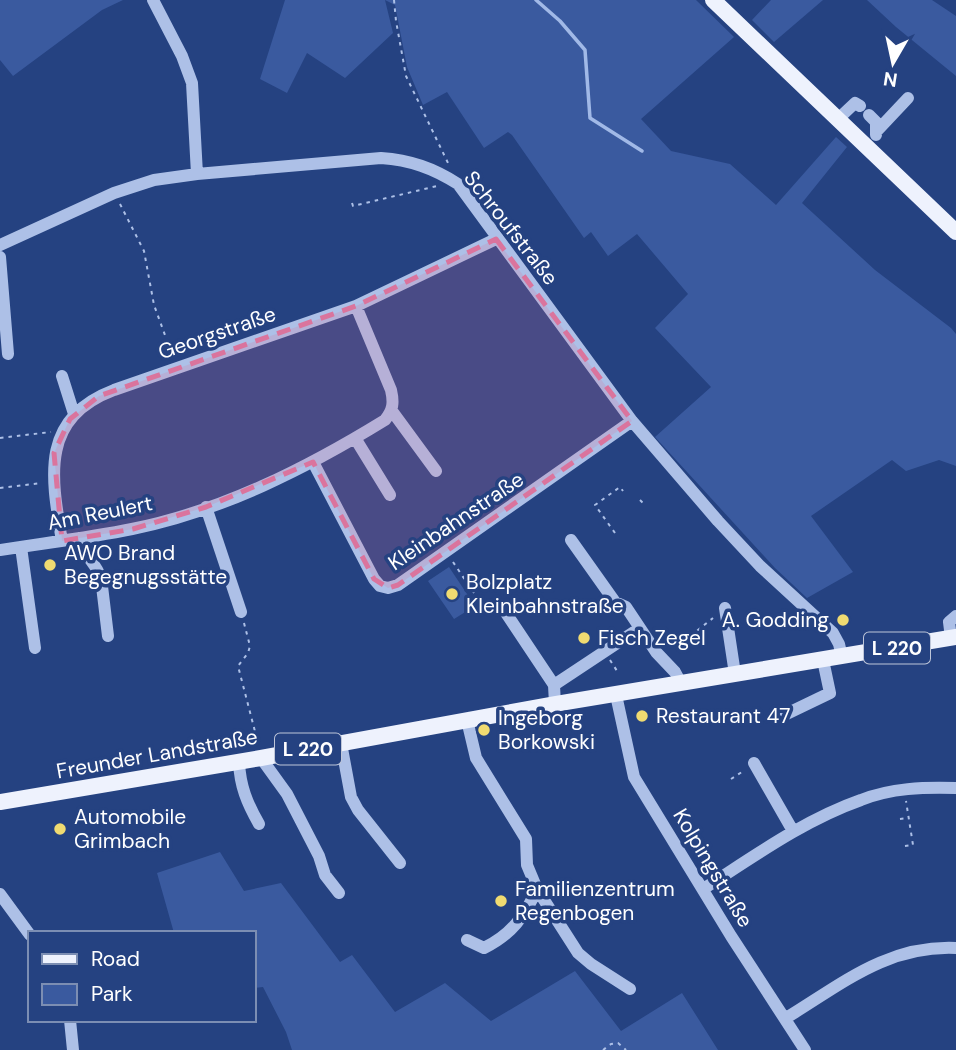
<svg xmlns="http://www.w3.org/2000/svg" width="956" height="1050" font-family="'DM Sans',sans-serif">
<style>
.green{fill:#3a5a9f}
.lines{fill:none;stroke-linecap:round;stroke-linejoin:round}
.stream{stroke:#a1b9e7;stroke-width:3.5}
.path{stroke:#adc0e7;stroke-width:2;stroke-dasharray:3.5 5;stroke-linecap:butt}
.minor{stroke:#adc0e7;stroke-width:12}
.major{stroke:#eef2fd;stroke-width:16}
.marked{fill:#da749d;fill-opacity:0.2;stroke:#da749d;stroke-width:5;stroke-dasharray:14 9;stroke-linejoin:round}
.poi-dot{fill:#f0db71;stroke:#254281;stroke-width:2.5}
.labels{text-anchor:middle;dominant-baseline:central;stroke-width:7;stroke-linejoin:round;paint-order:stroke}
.shield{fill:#254281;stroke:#bec6d9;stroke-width:2}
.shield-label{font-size:19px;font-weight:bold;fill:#fff}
.street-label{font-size:21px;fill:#fff;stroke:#254281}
.poi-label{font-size:21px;fill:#fff;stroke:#254281;text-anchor:start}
</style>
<rect width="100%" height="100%" fill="#254281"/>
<!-- green -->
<path class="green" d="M0,0h123l-21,10 -89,66 -13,-16z
M285,0h411l38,37 -93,82 30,32 59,13 46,41 60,-68 11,10 -45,56 73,67 76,58 5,6v132l-17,-6 -33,11 -14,-11 -81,56 42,56 -46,26 -32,-30 -120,-131 56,-50 -56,-59 33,-34 -51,-60 -29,22 -17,-24 -7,6 -72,-103 -4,-3 -24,16 -37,-56 -24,13 -16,-38 -12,-62 -10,-5 8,33 -48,45 -38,-25 -20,40 -27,-14z
M771,0h52l-49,42 -22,-22z
M867,0h65l24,16v60l-60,-49z
M449,567l26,39 -21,13 -26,-38z
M220,852l24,39 37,-8 59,79 12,-7 43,57 50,-29 46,38 84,-50 46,60 61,-38 36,57h-426l-6,-18 -23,-45 -9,1v-55h-80l-17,-60z"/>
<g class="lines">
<!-- stream -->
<path class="stream" d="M536,0l24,21 25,29 5,68 52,33"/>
<!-- path -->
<path class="path" d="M394,0l2,21 10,55 42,87
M352,203l1,3 84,-20
M120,204l24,47 10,54 19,52
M0,438l51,-6
M0,488l42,-5
M640,500l5,5
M615,533l-20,-28 25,-18 3,4
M453,562l23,34 6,2 7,11
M244,623l6,23 -2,7 -10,13 20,77
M684,641l29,-23
M610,660l9,14
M731,779l14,-9
M900,819l8,-1
M905,846l8,-1 -7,-44
M603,1050l8,-6 7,-1 8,7"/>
<!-- minor -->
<path class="minor" d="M153,0l29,56 10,27 5,91
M869,115l7,7v13
M838,119l17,-16 5,3
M876,132l32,-34
M0,245l114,-52 40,-13 43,-6 184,-16c29,2 52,10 77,26l174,237 86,100 42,45 73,67 6,11 3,13
M0,257l8,97
M62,376l12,38
M392,411l44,60
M355,438l35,57
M313,462l61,117 6,7 8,2 10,-3 234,-164
M206,507l35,105
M79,538c4,17 17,25 22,40l7,58
M571,540l44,62 11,5 30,45 19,20 6,11
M62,541c-11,-65 -22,-123 52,-151l242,-84 140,-67
M21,547l14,101
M0,550c44,-7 88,-12 132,-21 90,-18 175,-61 253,-109 8,-10 9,-17 6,-30l-35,-84
M502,607l52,78 1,19
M725,608l10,66
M951,638l-2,-16 7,-6
M554,685l86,-57
M616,695l18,82 97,159 74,114
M778,718l52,-25 -7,-33
M467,720l9,38 50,81 1,26 10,24 41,64 13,11 39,25
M341,743l10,54 7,13 42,53
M261,758l26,36 32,62 6,19 14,18
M239,762c1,24 8,41 20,62
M754,763l39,68
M703,889c50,-32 101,-69 158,-89 30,-12 63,-13 95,-12
M0,894l30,41
M467,940l17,8c27,-13 41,-32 53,-59
M786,1018c56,-34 101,-73 170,-70
M70,1020l3,30"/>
<!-- major -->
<path class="major" d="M713,0l243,232
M0,802l261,-44 294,-54 401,-67"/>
</g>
<!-- marked area -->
<path class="marked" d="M496,239l136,182 -234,164 -10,3 -14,-9 -61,-117 -107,45 -73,22 -71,12 -8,-88 16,-34 29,-23 257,-90z"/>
<!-- markers -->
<g class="poi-dot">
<circle cx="50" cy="565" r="7"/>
<circle cx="452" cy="594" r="7"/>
<circle cx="843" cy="620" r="7"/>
<circle cx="584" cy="638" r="7"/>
<circle cx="642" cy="716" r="7"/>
<circle cx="484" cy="730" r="7"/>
<circle cx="60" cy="829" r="7"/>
<circle cx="501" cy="901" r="7"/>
</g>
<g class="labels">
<!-- shield labels -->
<g class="shield">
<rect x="864" y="632.5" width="66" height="31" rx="5"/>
<rect x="275" y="733.5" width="66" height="31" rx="5"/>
</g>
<g class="shield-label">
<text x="897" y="648">L 220</text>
<text x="308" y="749">L 220</text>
</g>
<!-- street labels -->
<g class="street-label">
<text transform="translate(511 228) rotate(52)">Schroufstraße</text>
<text transform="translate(217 333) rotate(-19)">Georgstraße</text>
<text transform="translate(100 513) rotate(-11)">Am Reulert</text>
<text transform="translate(456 521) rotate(-34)">Kleinbahnstraße</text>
<text transform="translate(157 754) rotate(-10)">Freunder Landstraße</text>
<text transform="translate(713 868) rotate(59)">Kolpingstraße</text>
</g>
<!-- poi labels -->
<g class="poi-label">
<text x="64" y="553">AWO Brand<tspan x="64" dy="24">Begegnugsstätte</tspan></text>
<text x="466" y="582">Bolzplatz<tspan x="466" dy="24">Kleinbahnstraße</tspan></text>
<text x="829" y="620" text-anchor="end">A. Godding</text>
<text x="598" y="638">Fisch Zegel</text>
<text x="656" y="716">Restaurant 47</text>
<text x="498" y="718">Ingeborg<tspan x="498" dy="24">Borkowski</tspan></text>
<text x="74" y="817">Automobile<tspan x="74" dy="24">Grimbach</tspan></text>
<text x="515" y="889">Familienzentrum<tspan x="515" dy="24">Regenbogen</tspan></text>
</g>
</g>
<!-- legend -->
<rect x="28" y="931" width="228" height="91" fill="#254281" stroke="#7c8eb3" stroke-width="2"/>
<rect x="42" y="954" width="35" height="10" fill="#eef2fd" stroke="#7c8eb3" stroke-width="2"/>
<text x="91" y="966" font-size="21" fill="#ffffff">Road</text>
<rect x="42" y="984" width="35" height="21" fill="#3a5a9f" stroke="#7c8eb3" stroke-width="2"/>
<text x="91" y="1001" font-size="21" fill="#ffffff">Park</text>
<!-- north arrow -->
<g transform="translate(893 63) rotate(189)" stroke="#254281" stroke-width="5" paint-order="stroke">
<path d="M0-5L12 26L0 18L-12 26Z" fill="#ffffff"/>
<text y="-10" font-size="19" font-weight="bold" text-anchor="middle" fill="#ffffff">N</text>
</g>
</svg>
